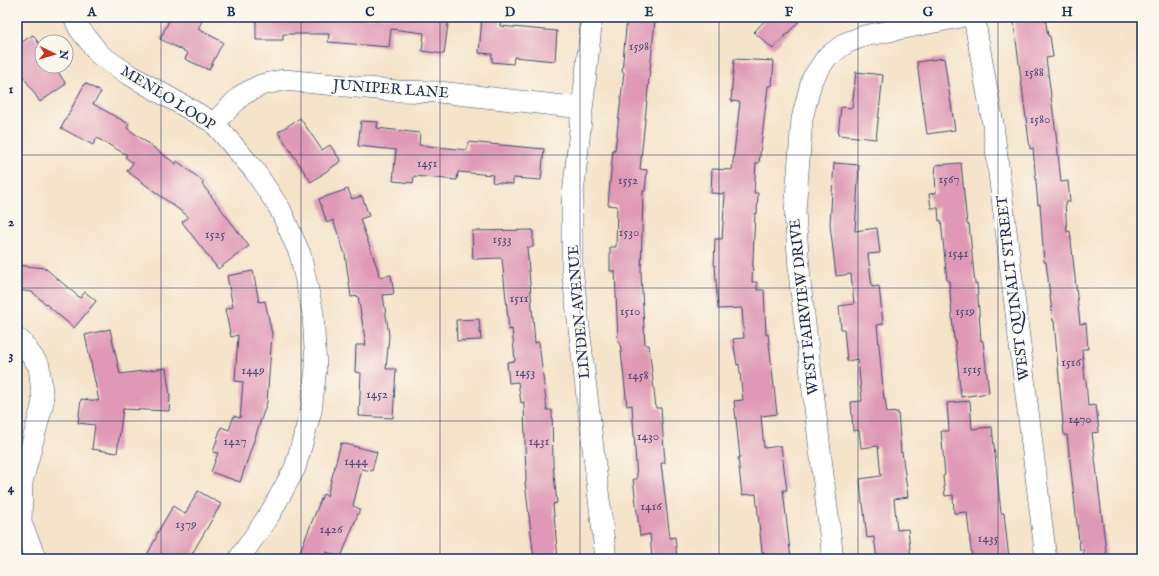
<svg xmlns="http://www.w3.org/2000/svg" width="1159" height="576" font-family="'IM FELL English',serif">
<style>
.building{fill:#df98b5}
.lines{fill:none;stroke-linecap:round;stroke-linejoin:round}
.street-casing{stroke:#3c4a6e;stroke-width:22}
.street{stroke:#fff;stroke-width:21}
.grid{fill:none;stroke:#1b2f5e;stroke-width:1;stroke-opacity:0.55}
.labels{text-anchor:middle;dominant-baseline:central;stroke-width:3;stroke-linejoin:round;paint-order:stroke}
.number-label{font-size:13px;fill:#4c4974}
.street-label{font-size:15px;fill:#1b2f5e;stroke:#fbf7ec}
.neatline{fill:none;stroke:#1b2f5e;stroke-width:1.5}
.grid-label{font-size:13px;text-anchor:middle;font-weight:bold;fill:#1b2f5e}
</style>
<rect width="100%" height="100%" fill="#fbf7ec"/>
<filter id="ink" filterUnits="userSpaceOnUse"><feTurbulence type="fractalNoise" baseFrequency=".025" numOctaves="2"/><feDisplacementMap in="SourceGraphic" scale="8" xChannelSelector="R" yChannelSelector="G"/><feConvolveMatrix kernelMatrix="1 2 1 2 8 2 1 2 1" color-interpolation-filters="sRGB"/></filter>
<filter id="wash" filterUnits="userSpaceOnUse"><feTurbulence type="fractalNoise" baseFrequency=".012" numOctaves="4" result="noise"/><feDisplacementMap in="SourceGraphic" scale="16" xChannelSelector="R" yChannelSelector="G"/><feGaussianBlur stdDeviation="0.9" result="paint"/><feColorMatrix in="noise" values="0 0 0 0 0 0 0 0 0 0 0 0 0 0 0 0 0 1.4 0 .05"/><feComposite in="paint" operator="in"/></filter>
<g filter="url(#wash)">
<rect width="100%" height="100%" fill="#f5e3c9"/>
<g id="blocks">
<!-- building -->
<path class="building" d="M171,17h33l-6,12 25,13 -14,28 -24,-11 3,-6 -28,-14z
M256,17l118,1 1,-1h74l-5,37 -22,-3 2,-18 -33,-4 -2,18 -61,-5 1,-8h-46v6h-27z
M482,17h19l-1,9 57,5 -2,30 -41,-4 -1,7 -21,-2v-8l-13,-1z
M627,17l28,3 -15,149 7,1 -2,21h-2l-2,82 4,72h4l7,63h5l4,55h-4l9,75 5,-1 2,22h-25l-2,-25 -10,2 -7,-57h4l-5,-74 -5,1 -7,-64h-2l-3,-71h-5v-24h6l1,-41 -9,-1 5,-56 2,1 9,-78h-2z
M768,17h35l-30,32 -19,-17z
M1013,17h32l3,19h2l3,21 -7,1 10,76 5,48 7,-1 2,21h-5l2,30 3,-1 10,93 6,-1 2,26h-6l3,31h1l2,26 8,-1 3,27 -7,1 15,126h-23l-1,-10 -3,1 -13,-115h-3l-10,-114h-1l-7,-59h-2l-4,-58 -2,1 -5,-57 -3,1z
M33,35l9,13v18h12l12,18 -26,18 -23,-35v-22z
M944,58l11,72 -28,4 -10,-72z
M734,59l40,2 -2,25h-4l-9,77h-3l-2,30h4l-1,21 -2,-1 -3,69h5v8h7l2,45 2,-1 9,80 -16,2 3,32 17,-2 6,44h-4l8,69h-26l-1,-7h-2l-6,-58 -14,1 -4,-37 2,-1 -6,-56 9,-1 -4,-36 -2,1 -4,-26 11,-1 -2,-30 -24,1 -3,-44h-1l1,-26h7l3,-45 -14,-1 1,-24 20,1 8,-68 -9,-1z
M856,72l27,3 -7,64 -38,-4 3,-28 11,1z
M85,83l16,9 -8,12 36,20 -2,4 49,36 1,-3 27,21 -2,2 47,62 -31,23 -36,-47 7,-5 -62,-46 6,-8 -8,-6 2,-2 -30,-17 -4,7 -32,-17z
M300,118l22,32 8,-5 11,16 -30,21 -33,-50z
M361,121l17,1 -1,6 43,5 -1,12 48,5 1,-8 76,7 -3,31 -28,-2v6l-21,-2 1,-7 -35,-3 -1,8 -43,-4 -1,7 -20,-2 3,-31 -38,-4z
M834,163l25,2 -4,66 22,-3 3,25 -12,1 4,33 7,-1 4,38 -6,1 7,74h1l2,14 11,-1 3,41 1,-1 6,45 -14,2 3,31 11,-1 3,30h-34l-3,-22 -7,1 -4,-35h-1l-2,-24 21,-3 -3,-30 -17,2 -2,-18 -6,1 -2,-29 11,-1 -4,-42 -11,2 -3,-32h-3l-2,-23 15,-2 -3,-30 -15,2 -6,-52z
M961,163l6,61h2l6,60 2,-1 4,58h2l6,52 -28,4 -6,-58h-1l-5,-58h-2l-6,-61 -2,1 -1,-13h-7l-2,-14 7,-1 -1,-19 1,-9z
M348,189l4,10 10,-3 7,20 -9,3 18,51 1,7 12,-2 3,19 -11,1 6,40 -3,34h10l-3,49 -34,-2 2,-43 -6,-1 1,-27h10l-8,-49 -7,1 -6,-43 -12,-34 -6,3 -8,-24z
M533,230v17h-6l8,96 4,-1 8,68h5l1,55 4,38 -4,1 5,55h-24l-9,-77h1l-2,-80 -3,1 -3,-21 -9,1 -2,-21 8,-1 -3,-32 -3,1 -7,-72 -29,1 -1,-28z
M17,265l28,3 35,30 5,-6 11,9 -22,27 -42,-36 -15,-2z
M253,271l6,31 6,-1 7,33 -5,68 -27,80 -29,-10 7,-19 -5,-1 8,-25 8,3 5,-14 6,2 3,-36 -8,-1 3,-46 -7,2 -6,-28 8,-2 -6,-31z
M479,319l2,21 -24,1 -1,-21z
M110,329l10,45 46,-6 4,28 -1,15 -46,-2 -6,44 -25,-4 3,-24 -17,-2 3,-24 18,2 -14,-66z
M970,401l2,28 20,-2 9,86h3l5,46h-37l-5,-47 -13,1 -1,-18 -8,1 -2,-20 2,-1 -4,-44h8l-2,-28z
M341,443l36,9 -5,19 -10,-2 -9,37 7,3 -19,48 -15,-5 -2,7h-27l26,-65 4,2z
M198,491l23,13 -32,55h-44l12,-23 -1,-1 17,-29 12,8z"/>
</g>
</g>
<g filter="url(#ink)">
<use href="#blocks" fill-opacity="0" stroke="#3c4a6e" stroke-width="1"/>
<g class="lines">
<defs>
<path id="street" d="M74,17l5,11 21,27 28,19 86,49 40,47 26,39 20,45 13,59 3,55 -5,43 -16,57 -24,44 -32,47
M592,17l-20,187v64l34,291
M974,17l19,107 53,435
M214,123l28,-28 19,-10 23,-5 114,11 41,1 143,16
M17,339l4,2 18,25 4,36 -21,80 -1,41 15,36
M833,559l-33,-277 -5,-70 7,-93 10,-40 15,-22 19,-14 18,-7 96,-19"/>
</defs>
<!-- street casing -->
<use href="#street" class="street-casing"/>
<!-- street -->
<use href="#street" class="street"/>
</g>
</g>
<!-- grid -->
<path class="grid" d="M161,17v542M301,17v542M440,17v542M580,17v542M719,17v542M858,17v542M998,17v542M17,155h1125M17,288h1125M17,421h1125"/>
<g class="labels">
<!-- number labels -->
<g class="number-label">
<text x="639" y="46">1598</text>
<text x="1034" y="72">1588</text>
<text x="1040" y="119">1580</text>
<text x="427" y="163">1451</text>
<text x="949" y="179">1567</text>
<text x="628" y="180">1552</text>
<text x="629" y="232">1530</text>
<text x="215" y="234">1525</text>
<text x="502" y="239">1533</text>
<text x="958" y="253">1541</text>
<text x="519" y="298">1511</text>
<text x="630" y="311">1510</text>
<text x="965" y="311">1519</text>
<text x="1071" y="362">1516</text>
<text x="972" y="369">1515</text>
<text x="253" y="370">1449</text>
<text x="525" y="372">1453</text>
<text x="638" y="375">1458</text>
<text x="377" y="394">1452</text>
<text x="1080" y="419">1470</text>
<text x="648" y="436">1430</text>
<text x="235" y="441">1427</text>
<text x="539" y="441">1431</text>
<text x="356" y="461">1444</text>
<text x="651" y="506">1416</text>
<text x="186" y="524">1379</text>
<text x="331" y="529">1426</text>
<text x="988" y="538">1435</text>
</g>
<!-- street labels -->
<g class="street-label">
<text transform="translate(391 89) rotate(4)">JUNIPER LANE</text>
<text transform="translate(168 98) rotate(32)">MENLO LOOP</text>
<text transform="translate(1013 288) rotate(-97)">WEST QUINALT STREET</text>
<text transform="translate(804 307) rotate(-96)">WEST FAIRVIEW DRIVE</text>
<text transform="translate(579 312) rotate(-95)">LINDEN AVENUE</text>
</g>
</g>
<!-- margin -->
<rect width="1159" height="576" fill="none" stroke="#fbf7ec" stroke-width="44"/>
<!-- north arrow -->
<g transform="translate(54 54) rotate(95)"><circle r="19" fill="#fbf7ec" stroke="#a1a7b3"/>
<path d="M0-3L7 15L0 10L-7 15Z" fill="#c8321e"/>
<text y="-6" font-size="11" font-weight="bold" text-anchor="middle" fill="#1b2f5e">N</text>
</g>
<rect x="22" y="22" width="1115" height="532" class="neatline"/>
<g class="grid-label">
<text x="92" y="16">A</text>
<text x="231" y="16">B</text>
<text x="370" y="16">C</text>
<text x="510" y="16">D</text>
<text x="649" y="16">E</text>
<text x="789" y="16">F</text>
<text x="928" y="16">G</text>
<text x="1067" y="16">H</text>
<text x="11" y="93">1</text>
<text x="11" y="226">2</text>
<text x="11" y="359">3</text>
<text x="11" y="492">4</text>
</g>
</svg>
